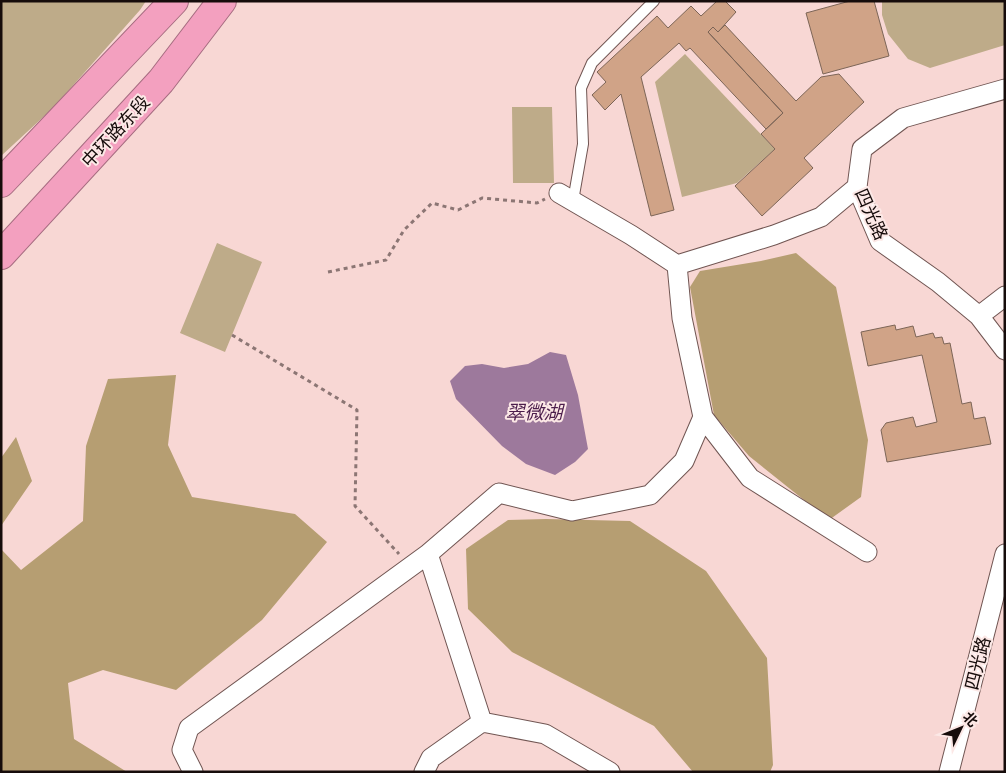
<svg xmlns="http://www.w3.org/2000/svg" width="1006" height="773" font-family="Barlow,'Noto Sans SC',sans-serif">
<style>
.green{fill:#beab89}
.forest{fill:#b69e72}
.water{fill:#9d799c}
.building{fill:#d0a387;stroke:#7c6557}
.lines{fill:none;stroke-linecap:round;stroke-linejoin:round}
.lane-casing{stroke:#705552;stroke-width:12}
.street-casing{stroke:#705552;stroke-width:21}
.highway-casing{stroke:#a66c80;stroke-width:30}
.path{stroke:#8c7674;stroke-width:3;stroke-dasharray:4 4;stroke-linecap:butt}
.lane{stroke:#fff;stroke-width:10}
.street{stroke:#fff;stroke-width:19}
.highway{stroke:#f3a0bf;stroke-width:28}
.labels{text-anchor:middle;dominant-baseline:central;stroke-width:4;stroke-linejoin:round;paint-order:stroke}
.street-label{font-size:18px;fill:#160c0b;stroke:#fce8e6}
.water-label{font-size:19px;font-style:italic;fill:#4c1e4c;stroke:#fce8e6}
</style>
<rect width="100%" height="100%" fill="#f8d7d4"/>
<!-- green -->
<path class="green" d="M1,1h145l-6,9 -87,98 -52,48z
M882,1h123v44l-75,23 -22,-9 -20,-25 -6,-19z
M685,54l90,95 -38,34 -55,14 -27,-115z
M512,107h40l2,76h-41z
M217,243l45,19 -37,90 -45,-19z"/>
<!-- forest -->
<path class="forest" d="M796,253l40,34 32,153 -7,57 -32,23 -80,-64 -35,-41 -24,-128 10,-16 61,-10z
M176,375l-8,70 24,52 103,17 32,28 -65,78 -86,70 -73,-20 -35,13 6,56 53,33h-126v-223l20,21 62,-49 3,-75 22,-67z
M16,437l16,44 -31,45v-68z
M546,519l84,2 76,50 61,87 6,107 -3,7h-77l-39,-46 -142,-74 -44,-43 -2,-60 42,-29z"/>
<!-- water -->
<path class="water" d="M550,352l16,3 12,40 10,54 -13,13 -20,13 -29,-11 -24,-18 -46,-47 -6,-18 15,-15 17,-2 22,4 24,-4z"/>
<!-- building -->
<path class="building" d="M717,1h8l11,11 -18,20 -5,-5 -5,5 75,81 -17,16 -76,-81 -4,3 -7,-8 -38,34 33,133 -23,6 -30,-122 -16,16 -13,-15 14,-13 -9,-10 60,-56 11,12 23,-22 10,10z
M850,1h24l15,55 -66,18 -17,-61z
M725,25l71,76 25,-24 18,-3 25,28 -60,56 9,10 -51,48 -27,-30 40,-37 -14,-15 22,-21 -75,-81 5,-5 5,5z
M895,325l1,5 17,-4 3,11 17,-4 2,5 7,-1 2,7 6,-1 12,61 9,-2 3,17 11,-2 6,27 -104,18 -6,-32 5,-7 27,-6 3,10 21,-5 -15,-67 -54,11 -7,-34z"/>
<g class="lines">
<defs>
<path id="lane" d="M573,201l10,-57 -2,-56 11,-25 62,-62"/>
<path id="street" d="M1005,89l-102,29 -41,31 -5,38 23,54 58,41 41,34 26,34
M559,193l72,42 46,30 97,-30 47,-18 36,-30
M677,265l5,53 21,99 47,61 117,74
M979,316l26,-20
M428,554l54,168 63,12 65,38
M193,772l-11,-22 7,-22 239,-174 71,-61 73,18 78,-16 34,-34 19,-44
M424,772l7,-14 51,-36
M949,772l56,-218"/>
<path id="highway" d="M1,183l173,-182
M1,255l160,-174 61,-80"/>
</defs>
<!-- lane casing -->
<use href="#lane" class="lane-casing"/>
<!-- street casing -->
<use href="#street" class="street-casing"/>
<!-- highway casing -->
<use href="#highway" class="highway-casing"/>
<!-- path -->
<path class="path" d="M328,272l58,-12 18,-30 28,-27 26,7 24,-12 55,5 8,-4
M232,335l125,75 -2,96 44,48"/>
<!-- lane -->
<use href="#lane" class="lane"/>
<!-- street -->
<use href="#street" class="street"/>
<!-- highway -->
<use href="#highway" class="highway"/>
</g>
<g class="labels">
<!-- street labels -->
<g class="street-label">
<text transform="translate(115 131) rotate(-47)">中环路东段</text>
<text transform="translate(872 214) rotate(66)">四光路</text>
<text transform="translate(977 663) rotate(-76)">四光路</text>
</g>
<!-- water labels -->
<g class="water-label">
<text x="534" y="411">翠微湖</text>
</g>
</g>
<!-- border -->
<rect width="1006" height="773" fill="none" stroke="#160c0b" stroke-width="5"/>
<!-- north arrow -->
<g transform="translate(961 728) rotate(47)" stroke="#fce8e6" stroke-width="4" paint-order="stroke">
<path d="M0-4L9 19L0 12L-9 19Z" fill="#160c0b"/>
<text y="-8" font-size="14" font-weight="bold" text-anchor="middle" fill="#160c0b">北</text>
</g>
</svg>
